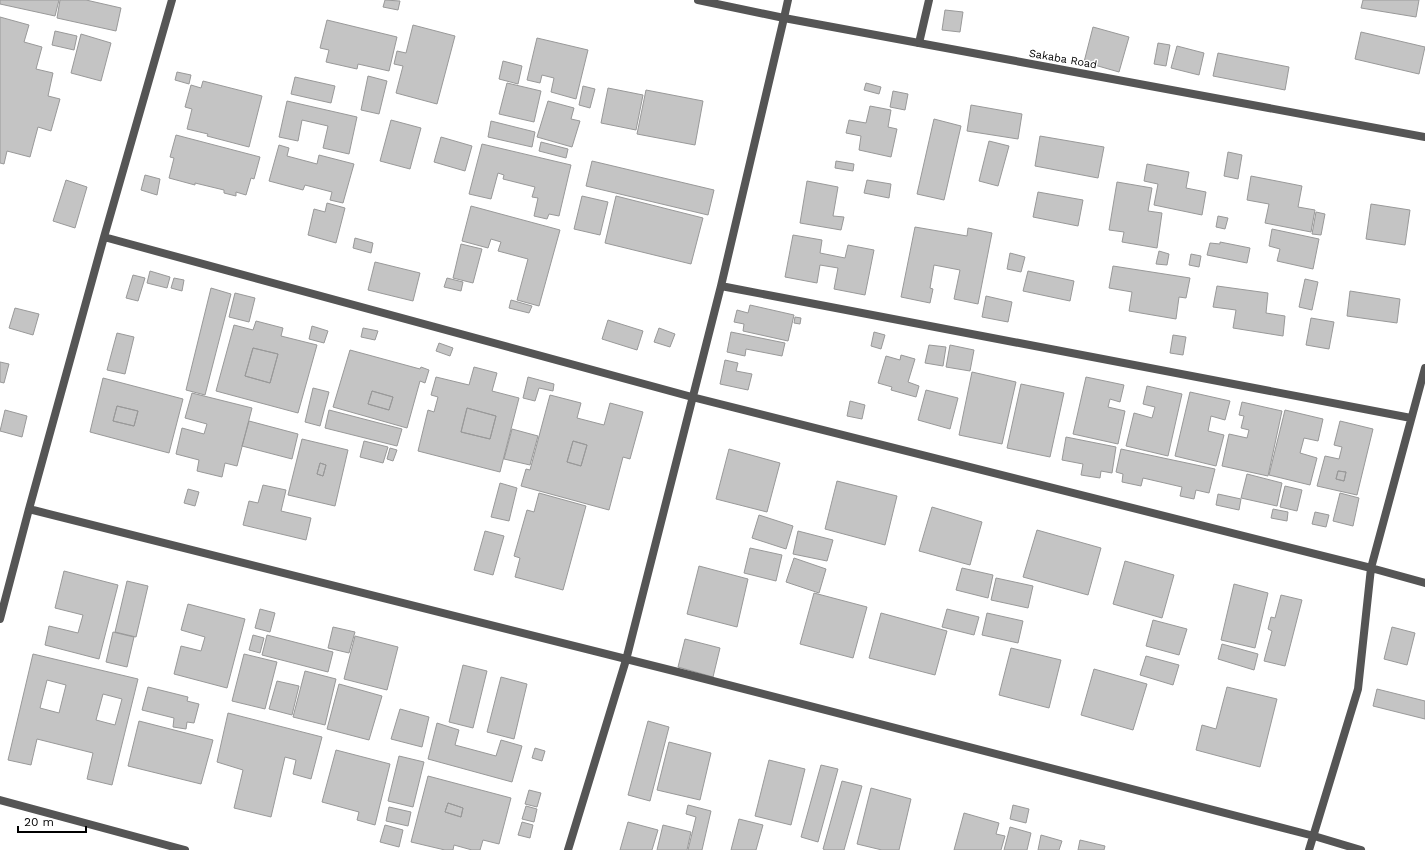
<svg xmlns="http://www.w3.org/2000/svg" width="1425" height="850" font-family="'Work Sans',sans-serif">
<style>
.building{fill:#c4c4c4;stroke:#999;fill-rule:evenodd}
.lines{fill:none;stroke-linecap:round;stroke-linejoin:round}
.service{stroke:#555;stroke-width:8}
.minor{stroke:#555;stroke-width:8}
.labels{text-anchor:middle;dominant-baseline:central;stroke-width:3;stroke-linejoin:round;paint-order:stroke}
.street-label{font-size:11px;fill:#000;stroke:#fff}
</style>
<rect width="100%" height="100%" fill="#fff"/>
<!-- building -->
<path class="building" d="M0,0h59l-4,16 -55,-12z
M60,0h26l35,8 -5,23 -59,-13z
M385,0l15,1 -2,9 -15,-3z
M1363,0h56l-3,17 -55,-9z
M945,10l18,2 -3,20 -18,-2z
M0,17l29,8 -5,17 18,5 -6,22 17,4 -5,23 12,3 -9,32 -13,-4 -8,30 -23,-6 -3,13 -4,-1z
M327,20l70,17 -8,34 -31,-7 -1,5 -31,-7 3,-12 -9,-2z
M413,25l42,11 -18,68 -41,-11 7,-27 -9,-2 3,-13 9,2z
M1093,27l36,10 -10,35 -35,-10z
M55,31l22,5 -3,14 -22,-5z
M1361,32l64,15 -6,27 -64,-15z
M81,34l30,9 -10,38 -30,-8z
M537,38l51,12 -12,49 -25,-7 3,-14 -12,-3 -2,8 -13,-3z
M1158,43l12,2 -4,21 -12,-2z
M1177,46l27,7 -5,22 -28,-7z
M1218,53l71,14 -4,23 -72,-14z
M503,61l19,5 -4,18 -19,-5z
M177,72l14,3 -2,9 -14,-4z
M368,76l19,5 -8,33 -18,-4z
M295,77l40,9 -4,17 -40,-9z
M203,81l59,15 -13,51 -42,-11 1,-2 -21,-5 5,-20 -7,-2 6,-22 10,3z
M507,83l34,8 -7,31 -35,-8z
M866,83l15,4 -2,7 -15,-4z
M583,86l12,3 -5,19 -11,-3z
M608,88l35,7 -7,35 -35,-7z
M646,90l57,11 -8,44 -58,-11z
M893,91l15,3 -3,16 -15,-3z
M287,101l70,16 -8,37 -26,-6 5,-22 -26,-6 -4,21 -19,-4z
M548,101l26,7 -3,11 9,2 -8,26 -35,-10z
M971,105l51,9 -4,25 -51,-8z
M870,106l21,4 -3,17 9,2 -6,28 -32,-7 2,-14 -15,-3 3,-13 17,3z
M934,119l27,7 -17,74 -27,-6z
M391,120l30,8 -11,41 -30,-8z
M491,121l44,11 -3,15 -44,-10z
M176,135l84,22 -6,22 -3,-1 -5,17 -10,-3v4l-12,-3v-3l-29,-7v2l-26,-7 5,-20 -4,-1z
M1040,136l64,11 -6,31 -63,-12z
M441,137l31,9 -7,25 -31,-9z
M989,141l20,5 -11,40 -19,-5z
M541,142l27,7 -2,9 -27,-7z
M482,144l89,21 -12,51 -10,-2 -2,5 -13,-3 4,-18 -6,-1 3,-10 -32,-8 1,-4 -6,-2 -7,26 -22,-5z
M279,145l10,3 -2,8 30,8 2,-9 35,9 -11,39 -13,-3 2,-8 -27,-7 -2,5 -34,-9z
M1228,152l14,3 -4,24 -14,-3z
M592,161l122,29 -6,25 -122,-29z
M836,161l18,3 -1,7 -18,-3z
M1147,164l42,8 -3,16 20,4 -4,23 -48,-10 4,-21 -14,-3z
M145,175l15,4 -3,16 -16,-5z
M1251,176l51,10 -4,21 17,3 -4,22 -46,-9 4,-19 -22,-4z
M66,180l21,7 -12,41 -22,-7z
M867,180l24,4 -2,14 -25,-5z
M807,181l31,6 -5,29 11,1 -3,13 -41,-7z
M1117,182l35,6 -4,23 14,2 -5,35 -35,-6 2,-10 -15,-2z
M1038,192l45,8 -5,26 -45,-9z
M582,196l26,6 -8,33 -26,-6z
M616,196l87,22 -12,46 -86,-21z
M327,203l18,5 -9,35 -28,-8 6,-26 11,3z
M1371,204l39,6 -5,35 -39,-6z
M471,206l89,24 -21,76 -22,-6 11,-41 -30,-8 3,-9 -10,-3 -3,9 -26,-7z
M1316,212l9,2 -4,21 -9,-1z
M1218,216l10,2 -3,11 -9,-2z
M915,227l52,9 1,-8 24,5 -14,71 -24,-5 6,-29 -26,-5 -4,23 3,1 -3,14 -29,-6z
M1272,229l47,10 -6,30 -36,-8 3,-12 -11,-3z
M793,235l29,5 -2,13 25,5 3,-13 26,5 -9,45 -31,-6 4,-21 -18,-3 -3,18 -32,-6z
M355,238l18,5 -2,10 -18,-5z
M1220,242l30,6 -3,15 -40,-8 3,-12 10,1z
M461,244l21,5 -9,34 -20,-5z
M1159,251l10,3 -2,11 -11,-1z
M1010,253l15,4 -4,15 -14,-3z
M1191,254l10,2 -2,11 -10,-2z
M375,262l45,11 -7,28 -45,-11z
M1113,266l77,12 -4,20 -7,-1 -3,22 -47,-8 3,-19 -23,-4z
M150,271l20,6 -3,11 -20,-5z
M1028,271l46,10 -4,20 -47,-10z
M133,275l12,3 -7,23 -12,-3z
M174,278l10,2 -2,11 -11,-3z
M447,278l16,4 -2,9 -17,-4z
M1305,279l13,3 -6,28 -13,-3z
M1217,286l51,7 -2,20 19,3 -2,20 -50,-8 3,-18 -23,-3z
M211,288l20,6 -26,101 -19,-5z
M1350,291l50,8 -3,24 -50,-7z
M235,293l20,5 -6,24 -20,-5z
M986,296l26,6 -4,20 -26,-5z
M511,300l21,6 -3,7 -20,-5z
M750,305l44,10 -6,26 -45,-10 1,-7 -10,-2 3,-12 11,3z
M15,308l24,6 -6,21 -24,-7z
M795,317l6,1 -1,6 -6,-1z
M1311,318l23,4 -5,27 -23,-4z
M608,320l35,11 -6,19 -35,-11z
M256,321l27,7 -2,8 36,9 -19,68 -82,-22 18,-66 19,5zM253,348l25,6 -8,29 -25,-7z
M312,326l16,5 -4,12 -15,-4z
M363,328l15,3 -3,9 -14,-3z
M659,328l16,6 -5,13 -16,-5z
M731,332l54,11 -3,13 -36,-7 -1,7 -18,-4z
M874,332l11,3 -4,14 -10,-3z
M117,333l17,4 -9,37 -18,-4z
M1173,335l13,2 -3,18 -13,-2z
M439,343l14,5 -3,8 -14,-5z
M929,345l17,2 -3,19 -18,-3z
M950,345l24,5 -4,21 -24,-4z
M253,348l25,6 -8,29 -25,-7z
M350,350l70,19 1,-2 8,3 -4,13 -5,-2 -13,47 -74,-21zM372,391l21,6 -4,13 -21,-6z
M901,355l14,4 -7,23 11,4 -3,11 -25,-7 1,-3 -14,-4 8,-27 14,4z
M725,360l13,3 -2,8 16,3 -4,16 -28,-6z
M0,362l9,2 -5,19 -4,-1z
M474,367l23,6 -5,18 27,7 -19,74 -82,-21 10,-41 6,2 4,-15 -7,-2 5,-18 33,8zM467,408l29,8 -6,23 -29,-7z
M972,372l44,10 -14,62 -43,-9z
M528,377l26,7 -1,7 -14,-3 -4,13 -12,-3z
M1086,377l38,8 -4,17 -10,-3 -2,8 17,4 -7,33 -45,-10z
M103,378l80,21 -14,54 -79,-21zM117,406l21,5 -4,15 -21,-5z
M1021,384l43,9 -14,64 -43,-9z
M1147,386l35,8 -14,62 -42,-10 8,-33 18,5 3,-11 -12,-3z
M313,388l16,4 -9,34 -15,-4z
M926,390l32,8 -8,31 -32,-9z
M372,391l21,6 -4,13 -21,-6z
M1190,392l40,9 -5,19 -14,-4 -3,15 16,4 -8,31 -41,-10z
M192,393l60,15 -15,58 -12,-3 -3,14 -25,-6 2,-11 -23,-6 6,-26 22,6 3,-10 -22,-6z
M550,395l31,8 -4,15 27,7 6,-22 33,9 -13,47 -7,-2 -14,53 -88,-24 5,-17 4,1zM573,441l14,4 -6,21 -14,-4z
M850,401l15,4 -3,14 -15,-3z
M1242,402l40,9 -14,65 -46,-10 7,-32 18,4 2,-8 -8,-2 3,-12 -5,-1z
M117,406l21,5 -4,15 -21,-5z
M467,408l29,8 -6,23 -29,-7z
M5,410l22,6 -5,21 -22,-6z
M329,410l73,19 -5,17 -72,-18z
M1285,410l38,9 -5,22 -14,-3 -4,15 17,5 -7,27 -41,-10z
M249,421l49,13 -6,25 -50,-13z
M1340,421l33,8 -16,66 -40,-9 8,-30 14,3 3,-12 -8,-2zM1338,471l8,1 -2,9 -8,-2z
M512,429l26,7 -8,29 -26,-6z
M1066,437l50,10 -4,26 -11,-2 -1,7 -19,-3 2,-11 -21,-4z
M302,439l46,11 -13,56 -47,-11zM320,463l6,2 -3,11 -6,-2z
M364,441l24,6 -5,16 -23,-6z
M573,441l14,4 -6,21 -14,-4z
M390,448l7,2 -4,11 -6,-2z
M729,449l51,14 -13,49 -51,-13z
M1121,449l94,20 -6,24 -13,-3 -2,9 -14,-3 2,-9 -39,-9 -2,8 -19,-4 1,-8 -7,-2z
M320,463l6,2 -3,11 -6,-2z
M1338,471l8,1 -2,9 -8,-2z
M1247,474l35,9 -5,23 -36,-8z
M837,481l60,15 -12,49 -60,-16z
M500,483l17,5 -8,33 -18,-4z
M263,485l23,5 -5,21 30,7 -5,22 -63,-15 6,-24 9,2z
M1285,486l17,4 -5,21 -17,-4z
M188,489l11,3 -4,14 -11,-3z
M539,493l47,13 -23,84 -48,-13 5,-19 -6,-2 13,-46 7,2z
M1340,493l19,5 -6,28 -20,-5z
M1218,494l23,5 -2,11 -23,-5z
M932,507l50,15 -12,43 -51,-14z
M1273,509l15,3 -1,9 -16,-3z
M1315,512l14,3 -3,12 -14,-3z
M759,515l34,11 -7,23 -34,-11z
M1037,530l64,18 -13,47 -65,-18z
M485,531l19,5 -11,39 -19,-5z
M798,531l35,9 -6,21 -34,-7z
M750,548l32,7 -6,26 -32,-8z
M794,558l32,11 -7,24 -33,-11z
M1125,561l49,14 -12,43 -49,-14z
M699,566l49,13 -11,48 -50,-13z
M962,568l31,7 -5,23 -32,-8z
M64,571l54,14 -19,74 -54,-14 4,-19 29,7 5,-18 -28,-7z
M996,578l37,8 -5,22 -37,-8z
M127,581l21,5 -12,51 -21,-5z
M1234,584l34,9 -13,55 -34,-8z
M814,593l53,14 -14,51 -53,-14z
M1281,595l21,5 -17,66 -21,-5 8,-30 -4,-2 3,-12 4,1z
M188,604l57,15 -18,69 -53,-14 7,-28 20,5 4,-14 -24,-7z
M260,609l15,4 -5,19 -15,-4z
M947,609l32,8 -5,18 -32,-8z
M881,613l66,18 -12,44 -66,-17z
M987,613l36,8 -5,22 -36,-8z
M1153,620l34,9 -8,26 -33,-9z
M333,627l22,5 -6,21 -21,-5z
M1392,627l23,6 -8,32 -23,-6z
M113,632l21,5 -7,30 -21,-5z
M253,635l11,3 -4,15 -11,-3z
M267,635l66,17 -5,20 -66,-17z
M355,636l43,11 -11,43 -43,-11z
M685,639l35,9 -7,29 -35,-10z
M1222,644l36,10 -4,16 -36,-11z
M1011,648l50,12 -12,48 -50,-13z
M33,654l105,25 -26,106 -25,-6 6,-26 -56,-14 -6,26 -23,-5zM47,680l19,5 -7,28 -19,-5zM103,694l19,5 -7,26 -19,-5z
M244,654l33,8 -12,47 -33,-8z
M1146,656l33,9 -6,20 -33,-10z
M463,665l24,6 -14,57 -24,-6z
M1094,669l53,15 -14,46 -52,-15z
M305,671l31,8 -11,46 -32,-8z
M501,677l26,7 -13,55 -27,-7z
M277,681l22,5 -7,29 -23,-6z
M339,684l43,12 -13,44 -42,-11z
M148,687l40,10 -1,4 12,3 -5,19 -7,-1 -1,7 -13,-2 1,-9 -32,-8z
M1227,687l50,12 -17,68 -64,-17 6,-25 14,4z
M1377,689l48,12v18l-52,-13z
M400,709l29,8 -7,30 -31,-8z
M228,713l94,24 -11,42 -18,-5 3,-14 -11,-3 -14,60 -37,-9 9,-38 -26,-8z
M139,721l74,19 -12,44 -73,-18z
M648,721l21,6 -19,74 -22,-6z
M437,723l22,7 -4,15 41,11 5,-16 21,6 -10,36 -84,-23z
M669,742l42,11 -11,47 -43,-10z
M535,748l10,3 -3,10 -10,-3z
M336,750l54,14 -15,61 -18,-5 2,-8 -37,-10z
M399,756l25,6 -11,45 -25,-6z
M769,760l36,9 -14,56 -36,-9z
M821,765l17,4 -20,73 -17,-5z
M428,776l83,22 -12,46 -16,-4 -3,10h-8l-18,-5 -1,5h-8l-34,-8zM448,803l15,5 -2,9 -16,-5z
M842,781l20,5 -18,64h-19l-2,-1z
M871,788l40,11 -12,51h-17l-25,-6z
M529,790l12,3 -4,14 -12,-3z
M448,803l15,5 -2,9 -16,-5z
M688,805l23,6 -9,39h-14l8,-33 -10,-3z
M1013,805l16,4 -3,14 -16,-4z
M526,806l11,3 -3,13 -12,-3z
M389,807l22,5 -3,14 -22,-5z
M964,813l35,10 -3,11 9,2 -4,14h-47z
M739,819l24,6 -7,25h-25z
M522,822l11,3 -3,13 -12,-3z
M628,822l30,8 -6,20h-32z
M385,825l18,5 -4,17 -19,-5z
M663,825l28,7 -4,18h-30z
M1010,827l21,6 -4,17h-23z
M1041,835l21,6 -3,9h-21z
M1080,840l25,6 -1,4h-26z"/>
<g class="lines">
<!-- service -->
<path class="service" d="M784,18l4,-18
M919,43l10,-43"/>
<!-- minor -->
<path class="minor" d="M172,0l-68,237 -75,272 649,163 636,164 47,14
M698,0l86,18 641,119
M104,237l588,160 679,171 54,15
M721,286l690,132
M0,619l29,-110
M0,800l185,50
M568,850l58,-190 95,-374 63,-268
M1309,850l49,-161 13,-121 54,-200"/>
</g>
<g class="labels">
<!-- street labels -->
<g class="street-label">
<text transform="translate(1063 59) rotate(10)">Sakaba Road</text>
</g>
</g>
<!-- scale -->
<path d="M18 826v6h68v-6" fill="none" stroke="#000000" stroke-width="2"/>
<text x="24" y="826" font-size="12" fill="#000000" stroke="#ffffff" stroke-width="3" paint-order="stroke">20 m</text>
</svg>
